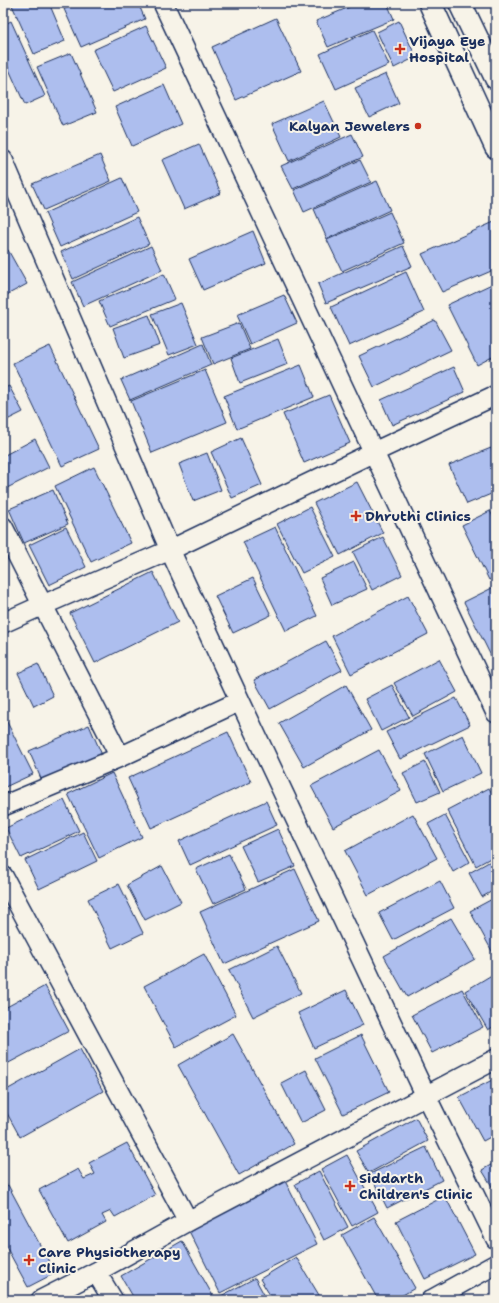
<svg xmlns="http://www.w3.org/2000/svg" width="499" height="1303" font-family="'Shantell Sans',sans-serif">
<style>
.building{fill:#adbeee;stroke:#1b2f5e}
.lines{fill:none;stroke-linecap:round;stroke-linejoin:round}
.minor-casing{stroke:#1b2f5e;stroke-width:22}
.secondary-casing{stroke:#1b2f5e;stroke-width:25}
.minor{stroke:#f7f3e8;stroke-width:19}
.secondary{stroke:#f7f3e8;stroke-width:22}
.poi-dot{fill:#c8321e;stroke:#f7f3e8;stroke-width:1.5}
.labels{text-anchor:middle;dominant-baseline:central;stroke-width:4;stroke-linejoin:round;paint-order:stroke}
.poi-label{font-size:14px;font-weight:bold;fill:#1b2f5e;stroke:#f7f3e8;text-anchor:start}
</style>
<rect width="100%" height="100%" fill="#f7f3e8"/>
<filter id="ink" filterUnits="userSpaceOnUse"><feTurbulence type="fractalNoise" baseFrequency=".025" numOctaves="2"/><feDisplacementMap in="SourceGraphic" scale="8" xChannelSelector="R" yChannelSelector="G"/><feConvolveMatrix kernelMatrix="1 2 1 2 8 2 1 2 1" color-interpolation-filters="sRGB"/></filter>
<g filter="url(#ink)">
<!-- building -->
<path class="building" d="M11,3h38l16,38 -31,13z
M78,3h60l7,16 -64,28 -17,-38z
M359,3h28l7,16 -66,28 -12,-26z
M276,18l25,53 -65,29 -24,-53z
M11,21l34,75 -20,9 -22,-49v-31z
M399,21l17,36 -22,11 -17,-36z
M146,26l20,42 -53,24 -20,-42z
M372,30l17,35 -53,24 -16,-35z
M71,53l26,59 -34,14 -26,-59z
M386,74l13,29 -30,14 -14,-29z
M164,85l17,39 -49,22 -17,-39z
M324,101l17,36 -52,24 -17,-37z
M352,134l11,23 -70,32 -12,-23z
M199,144l22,49 -37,16 -22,-49z
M100,155l11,26 -67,29 -12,-26z
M360,160l11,22 -67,30 -10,-22z
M122,178l15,34 -77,35 -15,-34z
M377,181l13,29 -63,29 -13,-30z
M390,212l14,31 -62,28 -15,-31z
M137,217l12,27 -76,35 -12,-27z
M494,222l2,3v44l-54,23 -20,-38z
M253,231l13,32 -63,27 -14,-31z
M151,246l11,24 -79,36 -11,-24z
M403,246l9,20 -86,37 -8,-19z
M8,250l19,34 -24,13v-44z
M406,272l18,40 -75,34 -18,-39z
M164,274l11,25 -65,27 -11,-25z
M496,282v73l-19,10 -30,-60z
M284,295l13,28 -47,21 -13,-29z
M181,303l17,41 -29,11 -17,-41z
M149,315l11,30 -36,13 -11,-30z
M435,320l16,30 -77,37 -15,-31z
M239,323l11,26 -37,15 -11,-27z
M278,339l10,25 -48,19 -9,-25z
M203,344l8,21 -81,35 -9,-20z
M50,346l49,103 -37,17 -49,-103z
M301,365l13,32 -77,32 -13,-33z
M454,367l11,25 -73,33 -11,-25z
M205,370l22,52 -75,31 -21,-52z
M9,386l14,26 -20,10v-33z
M329,395l21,48 -46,20 -21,-49z
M241,438l21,47 -30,13 -21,-46z
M35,439l14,28 -46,23v-34z
M491,448l5,11v33l-29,12 -18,-39z
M207,453l14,37 -28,11 -14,-37z
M94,467l37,76 -40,19 -36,-76z
M357,482l26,51 -43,22 -26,-52z
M53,490l15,34 -44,19 -15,-34z
M310,507l25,50 -33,16 -25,-49z
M490,511l6,11v54l-7,4 -27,-55z
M66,527l20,40 -37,18 -20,-40z
M275,527l42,89 -31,15 -43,-89z
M383,537l19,38 -30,15 -19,-38z
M354,562l13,27 -35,16 -12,-27z
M153,572l25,50 -83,41 -25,-50z
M253,578l18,37 -38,18 -18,-37z
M496,586v68l-5,2 -27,-54z
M408,596l20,38 -77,40 -19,-38z
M326,641l16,29 -72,39 -16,-29z
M439,659l18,33 -44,24 -19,-33z
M38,664l15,32 -19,10 -16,-33z
M346,685l25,45 -67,37 -25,-44z
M392,685l17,32 -28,14 -16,-32z
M456,698l14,27 -70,34 -14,-27z
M3,714l30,60 -30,14z
M89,725l13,30 -60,26 -13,-30z
M228,732l23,50 -100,46 -23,-50z
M463,735l18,38 -38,18 -18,-37z
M379,750l22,41 -68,36 -22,-41z
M425,762l15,30 -23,10 -14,-29z
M112,773l30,64 -43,21 -31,-64z
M489,788l7,13v54l-20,11 -29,-56z
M64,800l15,31 -58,27 -15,-30z
M266,801l11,24 -87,40 -11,-24z
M413,814l24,44 -69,37 -23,-44z
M445,815l25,47 -17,10 -25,-48z
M278,829l17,37 -37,16 -17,-36z
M83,832l14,29 -58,28 -14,-29z
M229,854l17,35 -33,15 -17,-35z
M496,858v31l-14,8 -13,-24z
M162,866l19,36 -36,18 -18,-35z
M295,869l24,52 -95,43 -24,-52z
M440,881l14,27 -61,32 -14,-27z
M119,884l24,49 -31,15 -24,-49z
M496,897v55l-3,1 -23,-42z
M451,918l24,41 -68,38 -23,-41z
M277,946l24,47 -48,24 -24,-47z
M204,954l32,61 -60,32 -32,-61z
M495,973l1,2v50l-8,5 -23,-39z
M45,986l24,45 -66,35v-57z
M462,989l21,38 -51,26 -20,-38z
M346,990l17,35 -49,23 -16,-35z
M233,1034l61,110 -55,31 -61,-110z
M361,1035l28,57 -46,22 -28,-56z
M80,1049l23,42 -83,46 -17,-31v-14z
M306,1070l20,40 -25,13 -20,-40z
M496,1078v56l-13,7 -24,-44z
M416,1118l12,23 -59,32 -13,-22z
M127,1143l28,52 -40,22 -4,-6 -9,4 4,7 -38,21 -29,-53 39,-21 6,10 11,-5 -6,-11z
M426,1147l16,33 -55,28 -17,-34z
M347,1155l31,57 -26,14 -31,-57z
M496,1162v31l-14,-23z
M319,1171l29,56 -24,13 -29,-56z
M285,1181l32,63 -97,49 -32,-64z
M8,1185l47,88 -27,14 -25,-46v-53z
M445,1196l30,58 -50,25 -29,-58z
M374,1217l41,71 -21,12h-16l-36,-65z
M182,1241l31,55 -6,4h-72l-14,-24z
M296,1257l26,43h-49l-13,-21z
M255,1278l12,22h-47l-1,-3z"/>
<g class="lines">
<defs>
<path id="minor" d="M163,3l333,710
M3,160l167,390 70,151 186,395 70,143
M3,527l117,230
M3,623l40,-18 127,-55 204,-98 122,-57
M3,806l117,-49 120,-56
M3,876l185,345
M96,1272l17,28
M41,1300l55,-28 92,-51 308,-162
M431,1300l65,-36"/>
<path id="secondary" d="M430,3l66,144
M460,3l36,75"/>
</defs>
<!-- minor casing -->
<use href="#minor" class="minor-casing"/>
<!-- secondary casing -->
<use href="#secondary" class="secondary-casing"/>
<!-- minor -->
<use href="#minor" class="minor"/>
<!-- secondary -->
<use href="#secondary" class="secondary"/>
</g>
</g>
<!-- markers -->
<g class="poi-dot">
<path d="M398 43h4v4h4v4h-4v4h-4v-4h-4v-4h4z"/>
<circle cx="418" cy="126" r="4"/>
<path d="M354 510h4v4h4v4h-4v4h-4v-4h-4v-4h4z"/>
<path d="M348 1180h4v4h4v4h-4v4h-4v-4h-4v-4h4z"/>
<path d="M27 1254h4v4h4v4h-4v4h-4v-4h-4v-4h4z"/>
</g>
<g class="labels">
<!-- poi labels -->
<g class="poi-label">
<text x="409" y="41">Vijaya Eye<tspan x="409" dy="16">Hospital</tspan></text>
<text x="410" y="126" text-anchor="end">Kalyan Jewelers</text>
<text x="365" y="516">Dhruthi Clinics</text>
<text x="359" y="1178">Siddarth<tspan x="359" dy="16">Children's Clinic</tspan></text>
<text x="38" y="1252">Care Physiotherapy<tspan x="38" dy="16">Clinic</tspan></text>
</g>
</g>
<!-- margin -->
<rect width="499" height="1303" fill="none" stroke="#f7f3e8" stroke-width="16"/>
<rect x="8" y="8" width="483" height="1287" fill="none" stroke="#1b2f5e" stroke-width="1.5" filter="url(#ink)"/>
</svg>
